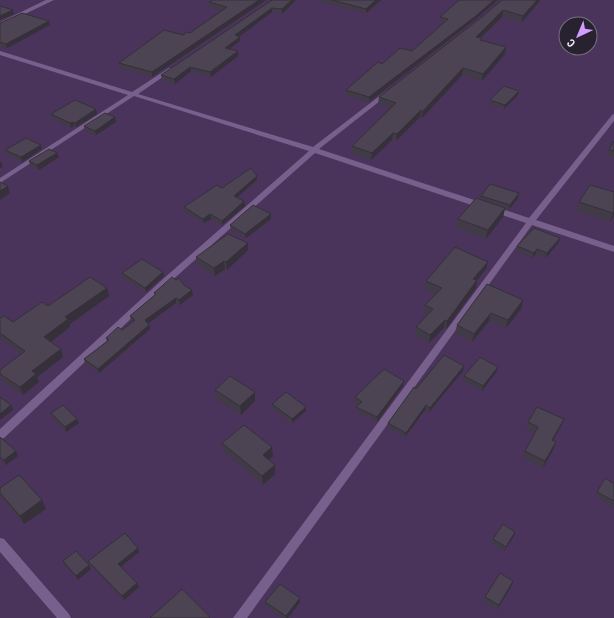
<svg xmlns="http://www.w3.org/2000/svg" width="614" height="618" font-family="'Roboto Condensed',sans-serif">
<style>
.green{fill:#4a345c;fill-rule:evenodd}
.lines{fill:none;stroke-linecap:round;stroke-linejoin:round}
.service{fill:#78608d;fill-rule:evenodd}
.wall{fill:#413a47}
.shaded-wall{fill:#35303a}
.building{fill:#4c4453;stroke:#35303a}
</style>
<rect width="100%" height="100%" fill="#322b39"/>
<!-- green -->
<path class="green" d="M0,0h614v618h-614zM566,24h24v24h-24z"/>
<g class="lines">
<!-- service -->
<path class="service" d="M46,0h8l-54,26v-4z
M0,51l132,41 37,-24h4v2l-35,24 175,53 73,-56h4v2l-71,56 210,69 83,-103 2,-1v7l-78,99 78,26v6l-82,-27 -285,393h-14l293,-395 -211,-70 -146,130 -165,155 -4,1v-10l163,-150 146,-128 -175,-55 -134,87v-5l128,-83 -128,-40z
M0,538l4,1 65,75 2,4h-14l-57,-66z"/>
</g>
<!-- wall -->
<path class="wall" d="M212,0h54l-114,77 -32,-9 -1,-5 64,-28 7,-2 32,-23 -13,-3v-5z
M272,0h24l-14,14 -10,-2 -32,24v5l-10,8 8,7 -27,21 -20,-6 -16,13 -13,-4 -1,-5z
M314,0h67l-15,13z
M459,0h39l-22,19 -107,83 -23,-7v-5l36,-26 30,-13 33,-29 -6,-1 1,-4z
M502,0h38l-1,2 -17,20 -20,-5 -21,21h1l-1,2 25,7 -1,7 -23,27 -20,-6 -40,43 -2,-1 -24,24 -4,-1 -21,20 -20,-7 1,-7 38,-38 -12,-3 1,-8 104,-81z
M49,21l1,4 -43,23 -7,-2v-23z
M519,91l-1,4 -14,14 -15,-5 1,-4z
M96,109l1,5 -21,13 -2,-1 -3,2 -19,-10 -1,-4z
M115,117l1,5 -20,13 -11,-4 -1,-5z
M614,141v17l-7,-2 2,-6z
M41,145l1,4 -20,13 -15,-8 -2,-4z
M57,153l2,4 -20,13 -9,-4 -1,-5z
M257,176v4l-20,17 7,4 1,5 -23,19 -11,-6 -7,4 -19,-11 -1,-5 38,-19z
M614,192v23l-4,7 -33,-11 2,-9z
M481,196l37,2 -9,12 -4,-1 -2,8 -17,22 -29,-11 1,-9 22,-19z
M271,214v5l-25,19 -15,-8 -1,-5z
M559,242l-13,16 -10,-4 -4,4 -16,-8 1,-4z
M248,250l-21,20 -2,-1 -10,7 -18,-11 -1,-8z
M486,269l-9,11 -1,8 -30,41 -2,-1 -15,15 -14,-8 1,-8 12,-12 -4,-2 1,-8 11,-11 -11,-5 1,-8z
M163,272l1,4 -18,16 -23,-14 -1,-5z
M487,284l34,25 -15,19 -17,-7 -17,21 -17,-9 2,-8z
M184,285l9,10 -13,10 -4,-2 -28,20 2,6 -51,44 -14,-9 -1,-5 23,-18 -1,-3 16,-8 10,-8 -1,-1 -1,-5 25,-21 -1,-2z
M107,288l2,8 -39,28v3l-19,15 10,7 2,8 -26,20 2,5 -16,13 -22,-15 -1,-10 21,-16 -21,-15v-21l13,4 35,-16z
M463,371l-34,41 -4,-2 -20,27 -18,-10 1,-4 28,-34z
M497,371l-15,20 -19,-10 1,-5z
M403,386l-26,36 -21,-11v-4l3,-2 -5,-3 1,-5z
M215,390l40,11 -14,14 -25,-16z
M272,404l34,7 -14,12 -20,-15z
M51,413l28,10 -13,9 -13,-14z
M564,419l-3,7 -8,14 1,8 -11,20 -20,-10 2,-7 10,-18 -9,-4 2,-7z
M0,437l16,14 2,5 -12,9 -6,-6z
M222,443l51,13 -5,4 7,5v9l-12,11 -40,-34z
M614,484v23l-19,-11 2,-4z
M0,488l42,12 4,9 -22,15 -22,-25 -2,-4z
M515,532l-1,4 -10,15 -13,-7 2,-5z
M139,552l-18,15 18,20 -15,13 -34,-35 -2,-4z
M63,561l28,8 -13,11 -13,-15z
M512,585l-15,25 -14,-9 2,-4z
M265,602h35l-12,16h-6l-16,-12z"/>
<!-- shaded-wall -->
<path class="shaded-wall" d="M259,0h7l-114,77v-5z
M292,0h4l-14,14v-5z
M376,0h5l-15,13v-4z
M494,0h4l-22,19 -107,83v-5z
M537,0h3l-1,2 -17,20 1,-6z
M272,8v4l-37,28v-5z
M13,10l1,4 -14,6v-4z
M503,10l-1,7 -27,26 1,-6z
M49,21l1,4 -43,23 -1,-4z
M240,37v4l-15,11v-4z
M506,47l-1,7 -23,27 1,-7z
M238,51v5l-27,21 -1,-5z
M190,67l1,4 -16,13 -1,-5z
M463,68l-1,7 -40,43 1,-7z
M519,91l-1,4 -14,14 1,-4z
M96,109l1,5 -21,13 -1,-4z
M421,110l-1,7 -24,24 1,-7z
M115,117l1,5 -20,13 -1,-4z
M73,122l1,4 -3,2 -1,-5z
M393,133l-1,7 -21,20 1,-7z
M41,145l1,4 -20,13 -1,-5z
M57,153l2,4 -20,13 -2,-5z
M0,160l3,7 -3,1z
M257,176v4l-23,20v-4z
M8,186l2,7 -10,7v-9z
M519,193l-1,5 -9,12 1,-5z
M244,201l1,5 -23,19v-4z
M505,208l-2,9 -17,22 2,-9z
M614,211v4l-4,7 3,-9z
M210,214l1,5 -7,4 -1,-4z
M271,214v5l-25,19 -1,-4z
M560,238l-1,4 -13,16 1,-5z
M248,243v7l-21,20 -1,-8z
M537,249l-1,5 -4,4 2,-5z
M224,261l1,8 -10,7 -1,-8z
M488,262l-2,7 -14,18 1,-8z
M163,272l1,4 -18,16 -1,-4z
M477,280l-1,8 -30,41 1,-8z
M107,288l2,8 -39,28v3l-23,18 -3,-8 21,-20z
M192,290l1,5 -13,10 -1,-5z
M176,298v5l-30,22 -1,-5z
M523,300l-2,9 -15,19 2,-8z
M491,313l-2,8 -17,21 2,-8z
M445,320l-1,8 -15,15 1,-8z
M149,325l1,4 -51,44 -1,-4z
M61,349l2,8 -26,20 2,5 -16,13 -3,-8 12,-16z
M464,366l-1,5 -34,41 1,-4z
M498,367l-1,4 -15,20 1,-5z
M404,381l-1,5 -26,36v-5z
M255,392v9l-14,14 -1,-9z
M11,405l2,5 -13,10v-6z
M426,405l-1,5 -20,27 1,-4z
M306,407v4l-14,12v-4z
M77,419l2,4 -13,9 -1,-5z
M564,419l-3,7 -11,20 2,-6z
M556,442l-2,6 -11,20 2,-7z
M272,447l1,9 -10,8v-9z
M16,451l2,5 -12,9 -2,-5z
M275,465v9l-12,11 -1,-9z
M42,500l4,9 -22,15 -4,-8z
M515,532l-1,4 -10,15 2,-4z
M138,548l1,4 -20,16 -1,-4z
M89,565l2,4 -13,11 -2,-4z
M513,581l-1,4 -15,25 2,-5z
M137,583l2,4 -15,13 -2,-4z
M300,598v4l-12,16h-2v-2z"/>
<!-- building -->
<path class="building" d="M212,0h47l-107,72 -33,-9 45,-33 19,5 4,-3 3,1 37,-26 -18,-5z
M272,0h20l-10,9 -10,-1 -37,27 5,2 -15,11 13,3 -28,21 -20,-5 -16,12 -13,-4z
M332,0h44l-10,9z
M459,0h35l-17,15 -108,82 -23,-7 32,-28 4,2 18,-16 12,3 36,-32 -8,-2z
M502,0h35l-14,16 -20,-6 -27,27 6,1 -2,2 26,7 -23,27 -20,-6 -40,43 -2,-1 -24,24 -4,-1 -21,20 -20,-7 44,-43 -17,-6 104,-81z
M0,6l13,4 -13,6z
M22,13l27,8 -43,23 -6,-2v-19z
M504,86l15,5 -14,14 -15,-5z
M75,100l21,9 -21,14 -2,-1 -3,1 -19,-9z
M105,113l10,4 -20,14 -11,-5z
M26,138l15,7 -20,12 -16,-7z
M614,141v10l-5,-1z
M49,149l8,4 -20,12 -8,-4z
M251,168l6,8 -23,20 10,5 -22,20 -12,-7 -7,5 -19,-12 33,-22 5,3z
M0,182l8,4 -8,5z
M490,184l29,9 -9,12 -29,-9z
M590,185l24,7v19l-1,2 -34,-11z
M476,198l29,10 -17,22 -30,-11z
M253,205l18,9 -26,20 -15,-9z
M534,228l26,10 -13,15 -10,-4 -3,4 -17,-7z
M228,234l20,9 -22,19 -2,-1 -10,7 -18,-11z
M455,247l33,15 -15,17 4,1 -30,41 -2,-1 -15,15 -14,-8 17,-18 -8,-4 17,-17 -16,-7z
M142,259l21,13 -18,16 -23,-15z
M90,277l17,11 -42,29 3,2 -24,18 17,12 -29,22 4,3 -16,13 -20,-13v-4l25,-19 -25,-18v-15l4,-2 9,6 29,-20 6,4z
M172,277l4,3 3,-2 5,7 8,5 -13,10 -3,-2 -31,22 4,5 -51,44 -14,-10 25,-19 -3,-2 12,-11 4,3 13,-10 -5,-4 26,-22 -2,-1z
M487,284l36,16 -15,20 -17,-7 -17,21 -17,-9z
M444,355l20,11 -34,42 -4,-3 -20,28 -18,-10 26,-36 2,2z
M480,357l18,10 -15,19 -19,-10z
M384,369l20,12 -27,36 -21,-10 6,-5 -7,-5z
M230,376l25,16 -15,14 -25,-16z
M286,392l20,15 -14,12 -20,-15z
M0,397l11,8 -11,9z
M63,405l14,14 -12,8 -14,-14z
M537,407l27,12 -12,21 4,2 -11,19 -20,-10 13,-24 -10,-5z
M244,425l28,22 -9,8 12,10 -13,11 -40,-33z
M0,437l16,14 -12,9 -4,-3z
M19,475l23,25 -22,16 -20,-23v-5z
M605,478l9,6v17l-17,-9z
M503,524l12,8 -9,15 -13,-8z
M125,533l13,15 -20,16 19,19 -15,13 -34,-35z
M76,551l13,14 -13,11 -13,-15z
M500,573l13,8 -14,24 -14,-8z
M280,584l20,14 -14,18 -21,-14z
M182,589l28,28 -1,1h-59z"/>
<!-- north arrow -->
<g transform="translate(578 36) rotate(224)"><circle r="19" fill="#28212f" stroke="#77717d"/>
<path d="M0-3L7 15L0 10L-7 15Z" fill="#d19dfe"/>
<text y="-6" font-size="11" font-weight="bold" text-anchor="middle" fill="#ede9f1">С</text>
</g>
</svg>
